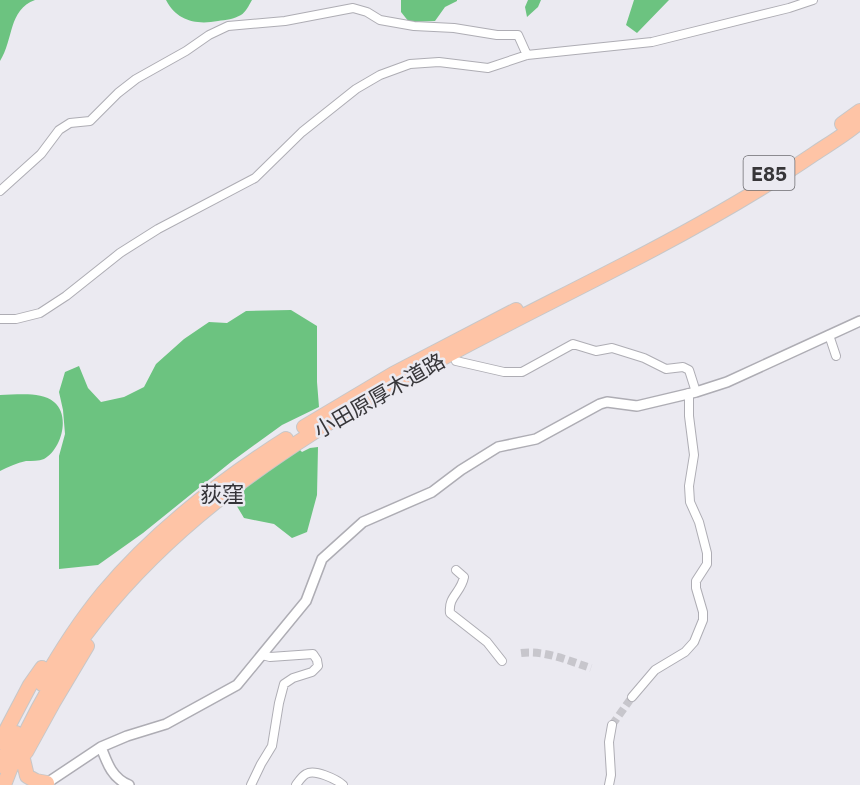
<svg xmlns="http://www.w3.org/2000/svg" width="860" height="785" font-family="'IBM Plex Sans','Noto Sans JP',sans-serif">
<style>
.forest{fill:#6cc380}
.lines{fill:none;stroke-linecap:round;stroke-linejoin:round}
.minor-tunnel{stroke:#c7c6cc;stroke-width:8;stroke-dasharray:8 4;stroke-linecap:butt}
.minor-casing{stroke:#aeadb4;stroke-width:10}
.tertiary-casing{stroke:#aeadb4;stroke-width:12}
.trunk-casing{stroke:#c7c7c8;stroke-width:16}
.minor{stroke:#fff;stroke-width:8}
.tertiary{stroke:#fff;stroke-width:9}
.trunk{stroke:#fec4a6;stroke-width:14}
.labels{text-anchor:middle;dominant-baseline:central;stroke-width:5;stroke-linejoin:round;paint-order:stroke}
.shield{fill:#ebeaf1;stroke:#6d6c70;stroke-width:1.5}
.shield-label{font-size:20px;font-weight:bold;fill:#373639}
.street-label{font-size:21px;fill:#373639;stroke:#ebeaf1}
.neighbourhood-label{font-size:22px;fill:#343338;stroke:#ebeaf1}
</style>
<rect width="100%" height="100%" fill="#ebeaf1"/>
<!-- forest -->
<path class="forest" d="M0,0h35c-27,10 -21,39 -35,61z
M166,0h86c-3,5 -6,12 -11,15 -7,4 -15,5 -23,6 -22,4 -41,0 -52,-21z
M401,0h56v1l-12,6 -10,14 -26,1 -8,-10z
M528,0h13l-3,7 -11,10 -2,-10z
M634,0h35l-32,33 -11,-8z
M291,310l26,16v56l2,25 -37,18 -51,37 -88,71 -45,32 -39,4v-113l6,-22 -2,-24 -4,-18 6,-20 14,-6 9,22 13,14 23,-5 20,-10 12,-23 28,-25 25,-17 18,1 19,-12z
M0,395c16,0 41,-4 54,7 17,14 7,48 -10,57 -5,2 -12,2 -18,2 -9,2 -18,6 -26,10z
M318,447l-1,48 -10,37 -15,6 -18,-14 -30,-6 -12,-20 24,-20 42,-30 4,4 8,-4z"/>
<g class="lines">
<!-- minor-tunnel -->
<path class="minor-tunnel" d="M521,653c24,-3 48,8 70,15
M612,725l20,-28"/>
<defs>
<path id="minor" d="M0,191l41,-37 18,-24 11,-7 20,-2 28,-28 18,-14 50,-28 23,-16 19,-9 57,-5 68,-13 14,4 13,8 34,6 40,2 43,7h21l9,20
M0,319h16l24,-6 26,-17 54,-43 38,-24 97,-51 47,-46 54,-43 24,-14 30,-11 29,-2 49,6 39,-13 125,-13 137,-34 24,-8
M829,335l7,21
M456,361l48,11h18l51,-28 23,7 16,-3 32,10 22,11 17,-2 6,3 7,22
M456,570l8,7c-3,16 -16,19 -14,36l37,29 15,19
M632,697l23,-27 30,-18 9,-10 9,-22v-8l-7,-24v-7l11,-17v-11l-8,-31 -9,-20 -1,-16 5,-31 -5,-39v-23
M251,785l10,-21 11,-18 7,-43 5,-19 9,-6 19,-6 6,-6 -1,-6 -4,-6 -43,3 -8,-2
M296,785c3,-4 6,-9 10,-11 9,-5 30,5 37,11
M609,785l2,-10 -2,-33 3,-17"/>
<path id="tertiary" d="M101,747c6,16 11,31 28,38
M44,785l57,-38 26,-11 39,-12 71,-39 69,-84 16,-42 41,-37 69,-30 29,-22 37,-23 38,-8 64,-35 7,-2 30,4 59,-14 31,-10 133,-61"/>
<path id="trunk" d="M842,124l18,-13
M304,427l89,-53 123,-64
M42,684c18,-32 38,-63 61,-91 51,-61 117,-112 183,-154
M0,742l30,-57 12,-17
M26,752l27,-49 34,-57
M23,759l4,17 9,5 11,2
M0,766l16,-33
M4,785c102,-279 378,-395 623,-522 64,-33 127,-68 187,-109 15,-10 32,-20 46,-32"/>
</defs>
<!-- minor casing -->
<use href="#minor" class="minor-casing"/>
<!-- tertiary casing -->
<use href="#tertiary" class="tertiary-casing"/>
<!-- trunk casing -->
<use href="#trunk" class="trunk-casing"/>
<!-- minor -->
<use href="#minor" class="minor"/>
<!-- tertiary -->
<use href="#tertiary" class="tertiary"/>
<!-- trunk -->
<use href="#trunk" class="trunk"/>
</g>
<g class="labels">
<!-- shield labels -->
<rect class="shield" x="743.5" y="156" width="51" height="34" rx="4.5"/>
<g class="shield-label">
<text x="769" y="173">E85</text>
</g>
<!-- street labels -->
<g class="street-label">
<text transform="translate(379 395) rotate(-30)">小田原厚木道路</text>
</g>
<!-- neighbourhood labels -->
<g class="neighbourhood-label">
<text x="222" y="493">荻窪</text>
</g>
</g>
</svg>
